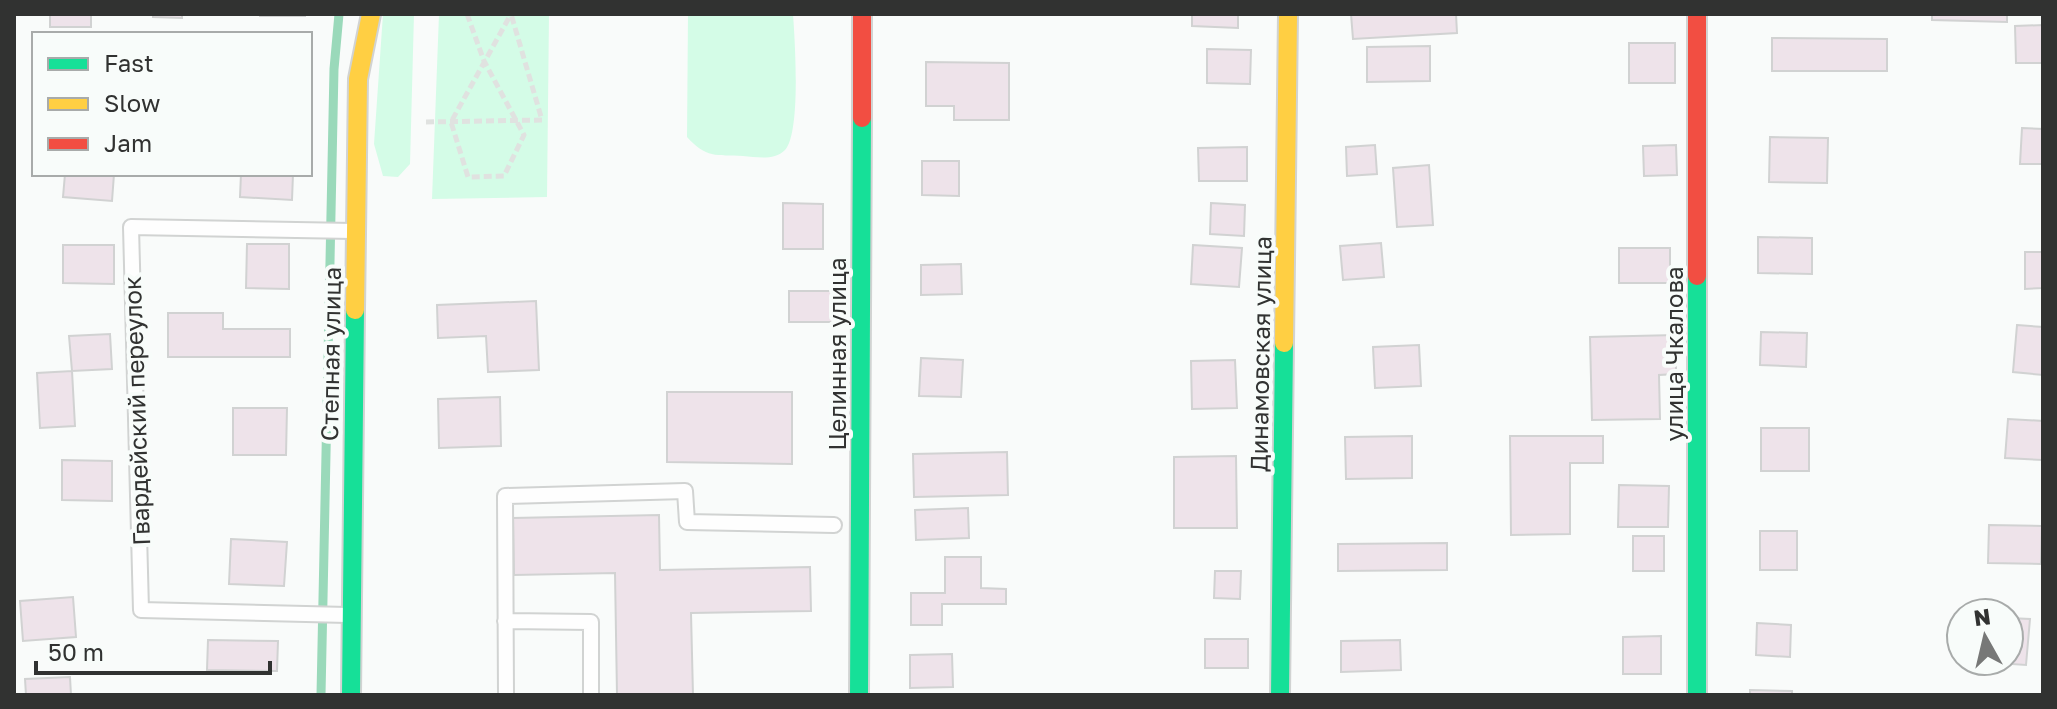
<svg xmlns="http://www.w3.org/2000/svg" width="2057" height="709" font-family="'Golos Text',sans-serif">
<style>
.green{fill:#d4fce7}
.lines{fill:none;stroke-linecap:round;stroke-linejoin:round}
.stream{stroke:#9ad9ba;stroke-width:9}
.building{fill:#eee3ea;stroke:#d1d2d2;stroke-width:2}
.lane-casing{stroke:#d1d3d2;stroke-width:18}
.fast-casing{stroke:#d1d3d2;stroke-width:22}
.slow-casing{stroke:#d1d3d2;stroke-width:22}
.jam-casing{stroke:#d1d3d2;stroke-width:22}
.path{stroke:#e0e2e0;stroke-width:5;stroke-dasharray:8 4;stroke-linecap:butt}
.lane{stroke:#fefefe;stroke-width:14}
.fast{stroke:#16e098;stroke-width:18}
.slow{stroke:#ffcf43;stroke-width:18}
.jam{stroke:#f24e42;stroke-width:18}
.labels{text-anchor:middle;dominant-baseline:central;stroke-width:8;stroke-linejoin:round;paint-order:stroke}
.street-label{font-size:24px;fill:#313231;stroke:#f8fcfa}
</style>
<rect width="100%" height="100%" fill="#f9fbfa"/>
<!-- green -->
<path class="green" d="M383,14h31l-4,150 -12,13 -15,-1 -9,-32z
M439,14h110l-2,183 -115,2z
M688,14h105c2,26 8,119 -8,136 -11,11 -28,7 -42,6 -27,-1 -37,2 -56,-19z"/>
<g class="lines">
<!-- stream -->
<path class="stream" d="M321,695l13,-626 5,-55"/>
</g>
<!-- building -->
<path class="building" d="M50,14h41v13h-41z
M153,14h29v4l-29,-1z
M260,14h45v2h-45z
M1192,14h46v14l-46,-2z
M1351,14h105l1,19 -104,6z
M1932,14h75v8l-75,-2z
M2043,25v38h-27l-1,-37z
M1772,38l115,1v32h-115z
M1629,43h46v40h-46z
M1430,46v35l-63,1v-35z
M1207,49l44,1 -1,34 -43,-1z
M926,62l83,1v57h-55v-14h-28z
M2022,128l21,1v35h-23z
M1770,137l58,1 -1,45 -58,-1z
M1375,145l2,29 -30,2 -1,-29z
M1676,145l1,30 -33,1 -1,-30z
M1247,147v34h-48l-1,-33z
M922,161h37v35l-37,-1z
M1429,165l4,60 -36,2 -4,-59z
M65,174h49l-2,27 -49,-4z
M241,174h52l-1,26 -52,-3z
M783,203l40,1v45h-40z
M1211,203l34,2 -1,31 -34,-2z
M1758,237l54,1v36l-54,-1z
M1381,243l3,34 -41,3 -3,-34z
M247,244h42v45l-43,-1z
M63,245h51v39l-51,-1z
M1193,245l49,3 -3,39 -48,-3z
M1619,248h51v35h-51z
M2025,252h18v36l-18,1z
M961,264l1,30 -41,1v-30z
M789,291h45v31h-45z
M536,301l3,69 -51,2 -2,-36 -48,2 -1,-33z
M168,313h55v16h67v28h-122z
M2017,325l26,2v48l-30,-3z
M1761,332l46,1 -1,34 -46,-2z
M110,334l2,35 -40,2 -3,-35z
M1676,335v39l-17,1 1,44 -68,1 -2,-83z
M1419,345l2,41 -46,2 -2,-41z
M921,358l42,2 -2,37 -42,-1z
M1235,360l2,48 -45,1 -1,-48z
M72,371l3,55 -35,2 -3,-55z
M667,392h125v72l-125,-2z
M500,397l1,49 -62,2 -1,-49z
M233,408h54l-1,47h-53z
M2008,419l35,2 -1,39 -37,-2z
M1761,428h48v43h-48z
M1412,436v42l-66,1 -1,-42z
M1510,436h93v27h-33v71l-59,1z
M1007,452l1,43 -94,2 -1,-43z
M1236,456l1,72h-63v-71z
M62,460l50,1v40l-50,-1z
M1619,485l50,1 -1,41h-50z
M968,508l1,30 -53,2 -1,-30z
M659,515l1,55 150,-3 1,44 -120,2 2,82h-76l-2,-122 -101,2 -1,-57z
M1989,525l53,1 -1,38 -53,-1z
M1760,531h37v39h-37z
M1633,536h31v35h-31z
M231,539l56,3 -3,44 -55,-2z
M1447,543v27l-109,1v-27z
M945,557h36v31l25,1v15h-64v21h-31v-32h34z
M1215,571h26l-1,28 -26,-1z
M73,597l3,40 -53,4 -3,-40z
M2009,618l21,1 -4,46 -45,-3 28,-1z
M1757,623l34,2 -1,32 -34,-2z
M1661,636v38h-38v-37z
M1205,639h43v29h-43z
M208,640l70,1 -1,30 -70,-1z
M1400,640l1,30 -60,2v-31z
M952,654l1,33 -43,1v-33z
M70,677l1,18h-45l-1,-16z
M1750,690l42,1v4h-42z"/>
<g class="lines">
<defs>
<path id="lane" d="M347,615l-206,-5 -10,-383 222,4
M505,621l86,1v73
M506,695l-1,-199 180,-5 2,31 147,3"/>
<path id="fast" d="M1697,276v419
M351,695l4,-385
M859,695l3,-577
M1280,695l4,-352"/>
<path id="slow" d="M355,310l3,-231 13,-65
M1284,343l4,-329"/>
<path id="jam" d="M1697,14v262
M862,118v-104"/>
</defs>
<!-- lane casing -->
<use href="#lane" class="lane-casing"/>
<!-- fast casing -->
<use href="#fast" class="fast-casing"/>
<!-- slow casing -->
<use href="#slow" class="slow-casing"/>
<!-- jam casing -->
<use href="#jam" class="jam-casing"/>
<!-- path -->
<path class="path" d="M467,14l17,47 40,74 -20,41 -36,1 -17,-55 60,-108
M426,122l116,-2 -31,-106"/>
<!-- lane -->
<use href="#lane" class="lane"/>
<!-- fast -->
<use href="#fast" class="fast"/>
<!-- slow -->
<use href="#slow" class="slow"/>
<!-- jam -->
<use href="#jam" class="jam"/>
</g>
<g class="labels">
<!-- street labels -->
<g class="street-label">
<text transform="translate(330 354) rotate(-89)">Степная улица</text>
<text transform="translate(836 354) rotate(-90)">Целинная улица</text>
<text transform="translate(1260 354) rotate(-89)">Динамовская улица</text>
<text transform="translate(1673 354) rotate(-90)">улица Чкалова</text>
<text transform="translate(136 411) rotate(-92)">Гвардейский переулок</text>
</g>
</g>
<!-- border -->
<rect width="2057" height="709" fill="none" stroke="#313231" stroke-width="32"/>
<!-- legend -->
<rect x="32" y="32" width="280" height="144" fill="#f8fcfa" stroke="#a8abaa" stroke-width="2"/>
<rect x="48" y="58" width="40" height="12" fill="#16e098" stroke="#a8abaa" stroke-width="2"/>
<text x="104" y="72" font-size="24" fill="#313231">Fast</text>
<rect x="48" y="98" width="40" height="12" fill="#ffcf43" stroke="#a8abaa" stroke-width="2"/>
<text x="104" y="112" font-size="24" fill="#313231">Slow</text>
<rect x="48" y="138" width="40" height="12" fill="#f24e42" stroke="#a8abaa" stroke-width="2"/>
<text x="104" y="152" font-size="24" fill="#313231">Jam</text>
<!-- north arrow -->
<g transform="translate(1985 637) rotate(352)"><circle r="38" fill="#f8fcfa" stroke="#a8abaa" stroke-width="2"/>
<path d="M0-6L14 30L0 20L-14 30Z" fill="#777877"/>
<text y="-12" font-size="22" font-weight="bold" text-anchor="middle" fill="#313231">N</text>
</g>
<!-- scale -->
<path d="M36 661v12h234v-12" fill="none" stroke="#313231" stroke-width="4"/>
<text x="48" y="661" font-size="24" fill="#313231" stroke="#f8fcfa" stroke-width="6" paint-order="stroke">50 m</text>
</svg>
